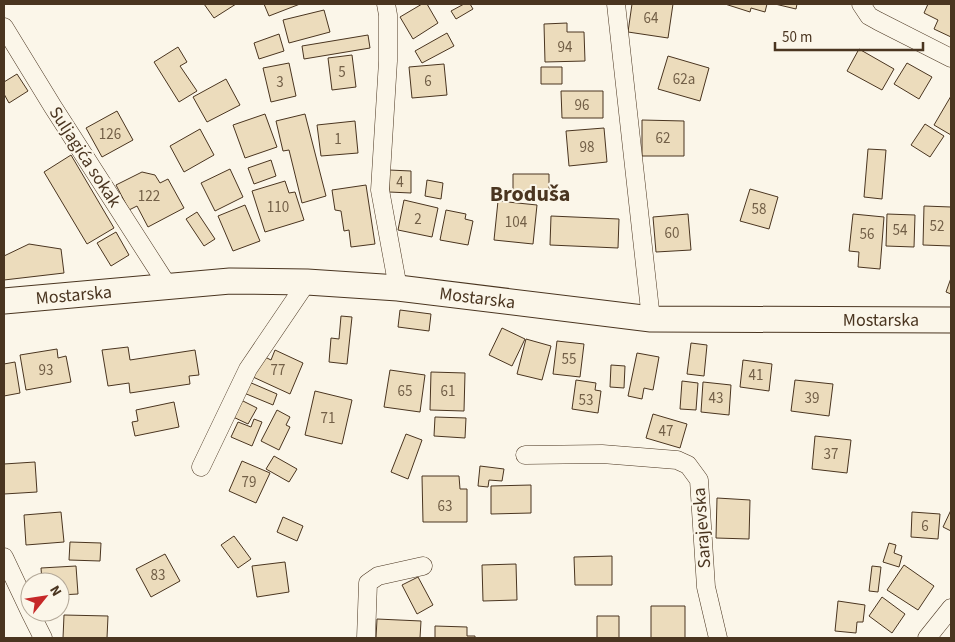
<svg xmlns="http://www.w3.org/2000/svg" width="955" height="642" font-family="'Source Sans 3',sans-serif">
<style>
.building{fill:#ecdcbc;stroke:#4a3520}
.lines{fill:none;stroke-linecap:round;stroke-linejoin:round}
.street-casing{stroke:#4a3520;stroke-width:19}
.secondary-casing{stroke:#4a3520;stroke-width:27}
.street{stroke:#fbf6e9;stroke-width:18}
.secondary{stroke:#fbf6e9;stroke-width:25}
.labels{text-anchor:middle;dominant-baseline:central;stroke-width:4;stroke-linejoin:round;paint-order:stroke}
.number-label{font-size:15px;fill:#725f47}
.street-label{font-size:18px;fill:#4a3520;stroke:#fbf6e9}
.district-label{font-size:22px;font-weight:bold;fill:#4a3520;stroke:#fbf6e9}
</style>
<rect width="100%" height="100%" fill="#fbf6e9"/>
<!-- building -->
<path class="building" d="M204,4h32l-22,14z
M264,4h36l-31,12z
M422,4h5l11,19 -25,16 -13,-22z
M464,4h6l3,5 -17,10 -5,-8z
M632,4h41l-5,34 -40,-6z
M725,4h42l-2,8 -14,-4 -1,4z
M775,4h22l-1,5z
M928,4h23v33l-17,-8 4,-9 -14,-7z
M324,10l6,22 -41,11 -6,-23z
M567,23v9h17l1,29 -40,1 -1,-38z
M447,33l7,13 -32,17 -7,-12z
M279,34l5,17 -25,8 -5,-16z
M368,35l2,13 -66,11 -2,-13z
M178,47l9,15 -7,4 17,25 -18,11 -25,-40z
M859,49l35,20 -12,21 -35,-19z
M352,55l4,32 -24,3 -4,-32z
M668,56l41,12 -9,33 -42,-12z
M289,63l7,33 -25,6 -8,-34z
M907,63l25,14 -13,22 -25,-15z
M444,64l3,31 -35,3 -3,-31z
M541,67h21v17h-21z
M17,74l11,17 -19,12 -5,-9v-12z
M226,79l14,26 -33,17 -14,-25z
M561,91h42v27h-41z
M951,96v39l-17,-10z
M117,111l16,29 -31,17 -16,-29z
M265,114l12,33 -32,11 -12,-33z
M305,114l21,82 -24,7 -13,-53 -6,1 -7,-30z
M642,120l42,1v35h-42z
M355,121l3,32 -37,3 -4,-31z
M925,124l19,12 -14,21 -19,-12z
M604,128l3,34 -38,4 -3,-35z
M200,129l14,26 -30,17 -14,-26z
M868,149l18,1 -4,49 -18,-2z
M71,155l43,73 -27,16 -43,-72z
M271,160l5,16 -22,8 -6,-16z
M230,169l13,28 -28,14 -14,-28z
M389,170l22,1v22l-22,-1z
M142,172l13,3 5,8 8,-4 16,29 -36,19 -11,-21 -8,4 -13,-25z
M513,174h36v17h-36z
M427,180l16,3 -2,16 -16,-3z
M285,181l4,12 6,-1 9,28 -39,12 -13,-41z
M366,185l9,59 -24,3 -2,-17 -5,1 -3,-20 -6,-1 -3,-20z
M750,189l28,8 -9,32 -29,-8z
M404,200l34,8 -6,29 -34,-7z
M498,201l39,4 -4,39 -39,-4z
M245,205l15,36 -27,10 -15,-35z
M924,206l27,1v39l-28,-1z
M446,210l20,4 -1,5 8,2 -5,24 -28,-5z
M197,212l18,27 -11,7 -18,-27z
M688,214l3,36 -35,2 -3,-35z
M853,214l31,3 -4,52 -22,-2 1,-15 -10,-1z
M887,214l28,1 -1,32 -28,-1z
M551,216l68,3 -1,29 -68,-3z
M116,232l13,23 -18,11 -14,-23z
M29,244l32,5 3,24 -60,7v-24z
M951,278v16l-5,-2z
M400,310l31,4 -2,17 -31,-4z
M341,316l11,1 -5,47 -18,-2 2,-24 8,1z
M502,328l23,11 -13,27 -23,-11z
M526,339l25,7 -9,34 -25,-6z
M557,341l27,3 -4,33 -27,-3z
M691,343l16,2 -3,31 -17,-2z
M128,347l2,13 65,-10 4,25 -10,1 1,8 -60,9 -1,-10 -21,3 -6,-36z
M57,349l1,9 8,-2 5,26 -45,8 -6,-35z
M275,350l28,13 -13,31 -37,-17 10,-21 8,4z
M637,353l22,4 -6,33 -9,-2 -2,11 -14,-3z
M743,360l29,4 -3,27 -29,-4z
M15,362l5,31 -16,3v-32z
M611,365l14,1 -1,22 -14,-1z
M390,370l35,5 -5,37 -36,-5z
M431,372l34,1 -1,38 -34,-1z
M576,380l20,3 -1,7 6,1 -3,22 -26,-4z
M795,380l38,4 -4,32 -38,-5z
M682,381l16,2 -2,27 -16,-1z
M249,382l28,12 -4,11 -29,-12z
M703,382l28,3 -2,30 -28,-3z
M315,391l37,9 -10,44 -37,-9z
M237,398l20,10 -9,16 -19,-9z
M174,402l5,25 -44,9 -3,-14 6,-1 -2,-11z
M277,410l13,7 -4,8 4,2 -11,23 -18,-9z
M653,414l34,10 -7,24 -34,-10z
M435,417l31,1 -1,20 -31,-2z
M254,419l8,3 -10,24 -21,-9 7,-15 13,5z
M406,434l16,6 -14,39 -17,-7z
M815,436l36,4 -4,33 -35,-4z
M274,456l23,13 -8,13 -23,-13z
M242,461l28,12 -14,30 -27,-12z
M35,462l2,30 -33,2v-30z
M480,466l24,3 -2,12 -13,-1 -1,7 -10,-1z
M422,476h37l1,13h7v33h-44z
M531,485v28l-40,1v-28z
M717,498l33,2 -1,39 -33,-1z
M951,510v21l-8,-4z
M61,512l3,30 -38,3 -2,-30z
M912,512l28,2 -2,25 -27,-2z
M283,517l20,9 -6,15 -20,-9z
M234,536l17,23 -13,9 -17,-23z
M70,542l31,1 -1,18 -31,-1z
M889,543l7,2 -2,8 8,3 -3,11 -16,-5z
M165,554l15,27 -29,16 -15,-28z
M612,556v29h-37l-1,-28z
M285,562l4,30 -32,5 -5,-31z
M516,564l1,36 -34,1 -1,-36z
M904,565l30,21 -16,24 -31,-20z
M76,566l2,28 -18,1v-13h-18l-1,-14z
M872,566l9,1 -3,25 -9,-1z
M418,577l15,28 -16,9 -15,-29z
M882,597l23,17 -13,19 -23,-17z
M838,601l27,4 -2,17h-6l-1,11 -21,-2z
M651,606h34v32h-34z
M64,615l44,1 -1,22h-44z
M597,616h22v22h-22z
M377,619l44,2 -1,17h-44z
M435,626l32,1v9h8v2h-40z"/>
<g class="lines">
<defs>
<path id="street" d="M386,4l2,11v46l-8,129 18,98
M616,4l35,315
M861,4l8,12 9,5 73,37
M4,27l49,80 115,179
M525,455l77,-1 75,6 11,5 11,15 7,107 12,51
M201,467l47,-98 59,-87
M4,557l26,55
M30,612l13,26
M366,638l2,-55 10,-7 45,-10
M927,638l24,-30"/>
<g id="secondary">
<path id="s1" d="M4,301l226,-20 77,1 91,6 253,31 300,1"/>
</g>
</defs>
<!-- street casing -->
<use href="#street" class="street-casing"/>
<!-- secondary casing -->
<use href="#secondary" class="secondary-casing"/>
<!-- street -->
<use href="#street" class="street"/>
<!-- secondary -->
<use href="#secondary" class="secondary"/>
</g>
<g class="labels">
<!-- number labels -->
<g class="number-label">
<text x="651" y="18">64</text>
<text x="565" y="47">94</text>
<text x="342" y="72">5</text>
<text x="684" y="79">62a</text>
<text x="428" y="81">6</text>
<text x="280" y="82">3</text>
<text x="582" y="105">96</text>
<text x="110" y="134">126</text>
<text x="663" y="138">62</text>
<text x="338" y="139">1</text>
<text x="587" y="147">98</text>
<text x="400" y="182">4</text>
<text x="149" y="196">122</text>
<text x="278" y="207">110</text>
<text x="759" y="209">58</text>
<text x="418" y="219">2</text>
<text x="516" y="222">104</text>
<text x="937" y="226">52</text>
<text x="900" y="230">54</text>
<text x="672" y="233">60</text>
<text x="867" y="234">56</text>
<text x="569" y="359">55</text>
<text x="46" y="370">93</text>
<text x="278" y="370">77</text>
<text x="756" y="375">41</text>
<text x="405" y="391">65</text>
<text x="448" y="391">61</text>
<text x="716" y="398">43</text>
<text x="812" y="398">39</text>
<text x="586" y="400">53</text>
<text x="328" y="418">71</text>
<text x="666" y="431">47</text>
<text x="831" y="454">37</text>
<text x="249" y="482">79</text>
<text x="445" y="506">63</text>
<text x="925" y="526">6</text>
<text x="158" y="575">83</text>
</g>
<!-- street labels -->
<g class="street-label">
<text transform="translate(85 157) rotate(57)">Suljagića sokak</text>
<text stroke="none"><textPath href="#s1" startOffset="70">Mostarska</textPath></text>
<text stroke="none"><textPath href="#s1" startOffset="475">Mostarska</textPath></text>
<text stroke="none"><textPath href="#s1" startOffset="880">Mostarska</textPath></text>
<text transform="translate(702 528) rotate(-94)">Sarajevska</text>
</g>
<!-- district labels -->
<g class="district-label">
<text x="530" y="194">Broduša</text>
</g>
</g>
<!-- border -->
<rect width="955" height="642" fill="none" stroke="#4a3520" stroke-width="10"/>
<!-- north arrow -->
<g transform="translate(45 597) rotate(60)"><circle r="24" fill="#fbf6e9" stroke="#b4a999"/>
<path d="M0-4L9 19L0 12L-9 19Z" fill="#c62828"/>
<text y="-8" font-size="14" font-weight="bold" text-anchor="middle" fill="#4a3520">N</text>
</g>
<!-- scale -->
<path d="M775 42v8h148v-8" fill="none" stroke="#4a3520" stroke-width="2.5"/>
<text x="782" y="42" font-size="15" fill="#4a3520" stroke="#fbf6e9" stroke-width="4" paint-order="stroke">50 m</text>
</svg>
